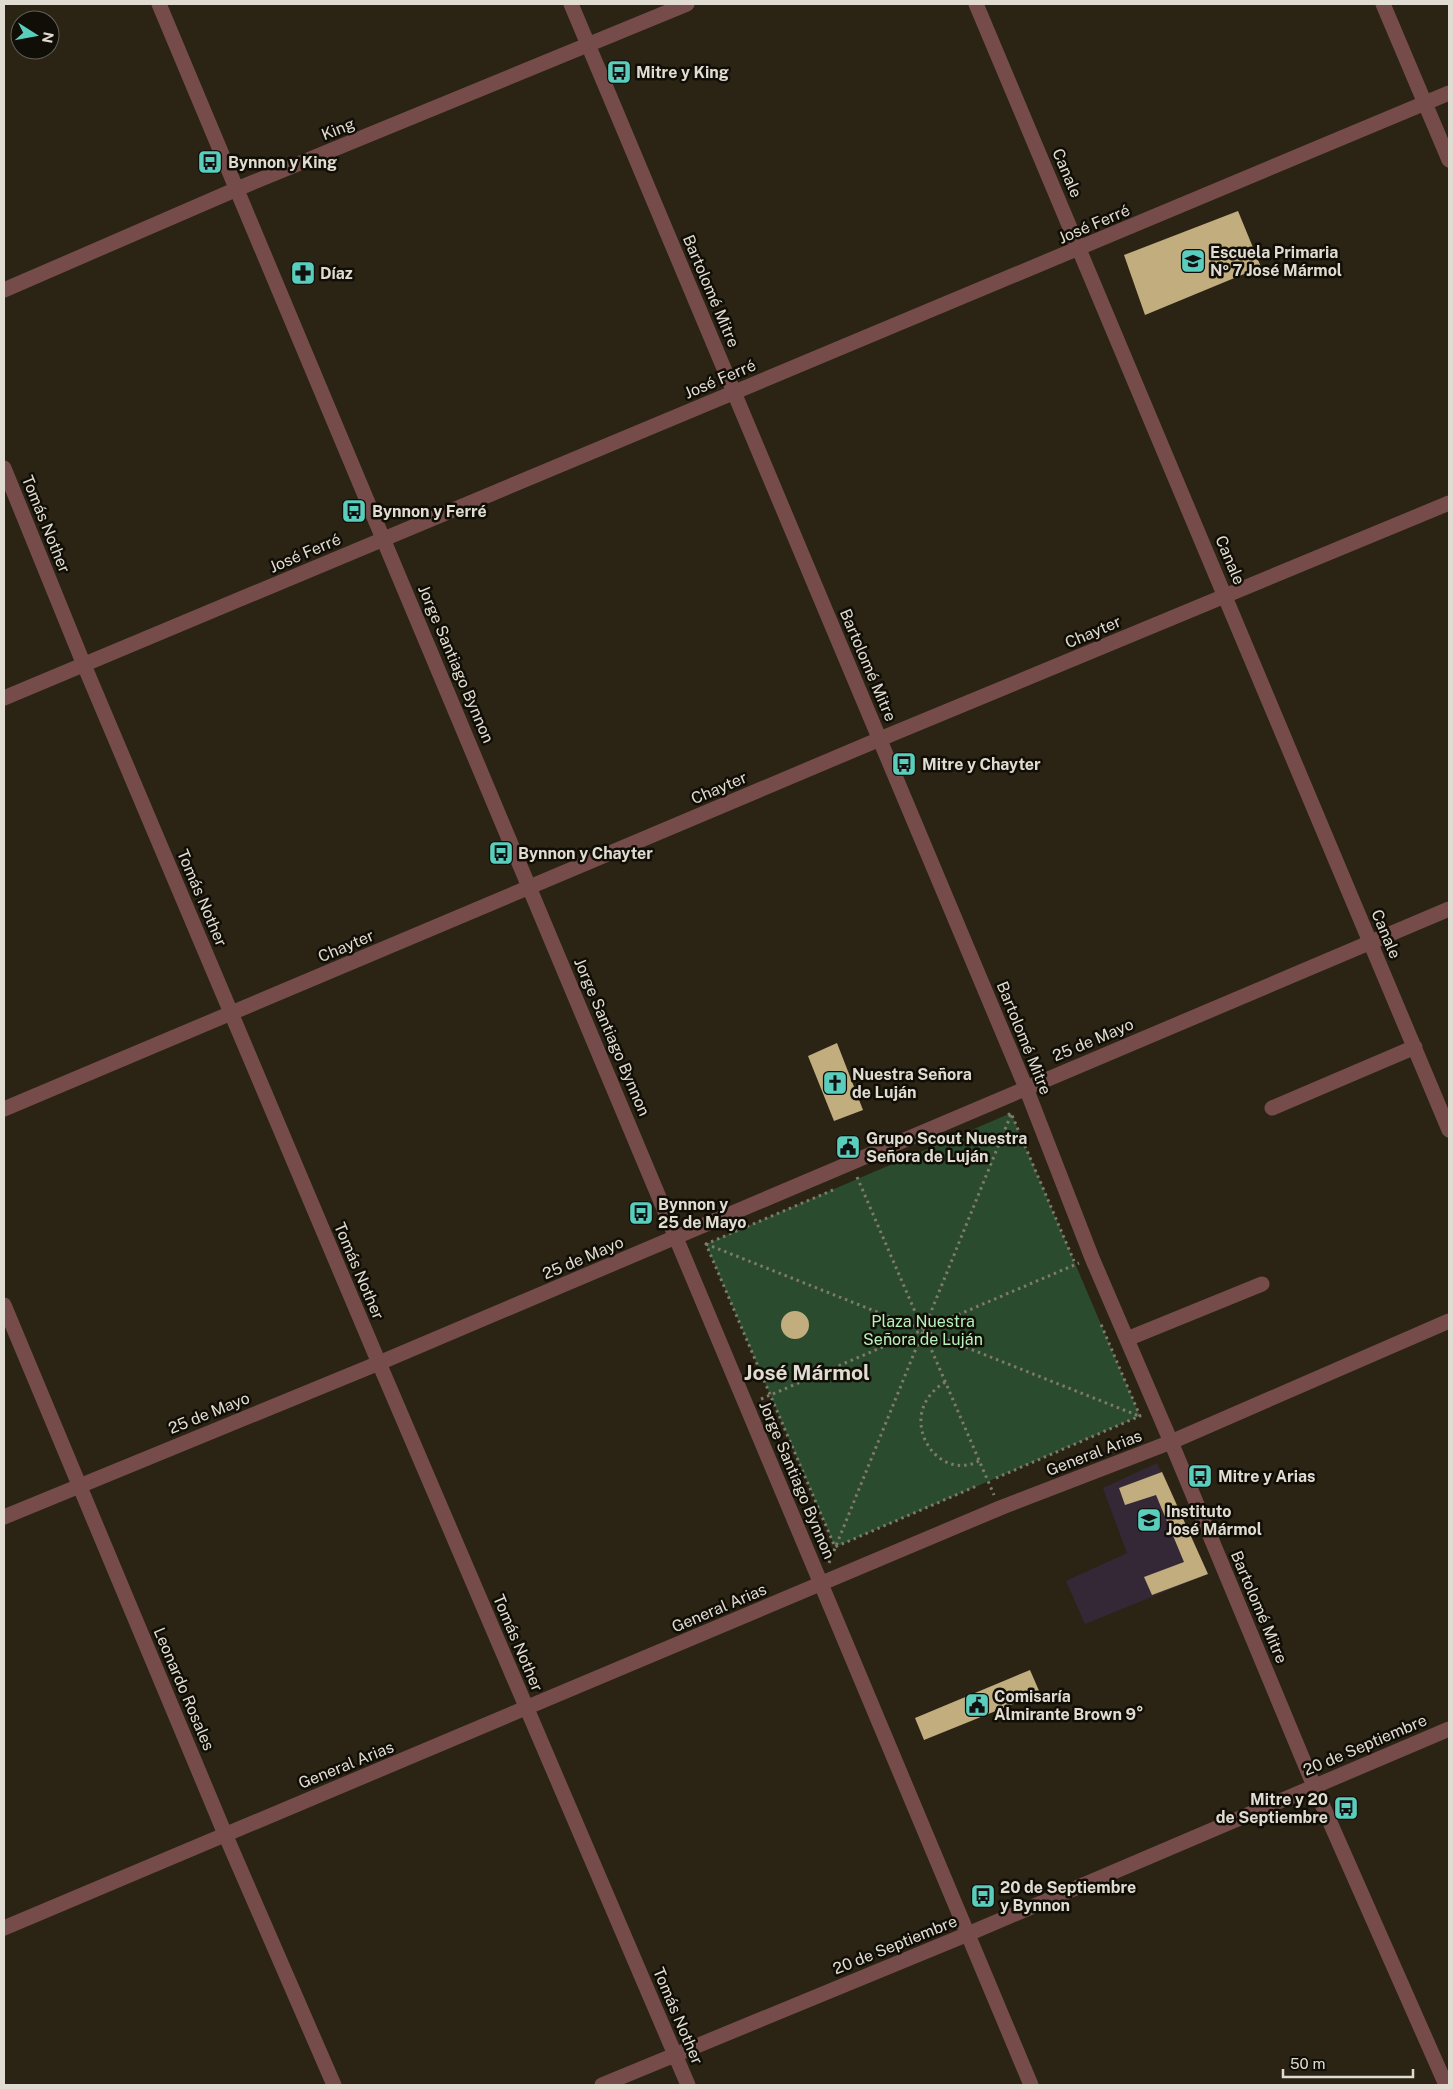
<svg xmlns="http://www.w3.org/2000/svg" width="1453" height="2089" font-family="'Public Sans',sans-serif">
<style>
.education{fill:#342836}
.green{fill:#2a4b2d}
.building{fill:#c2ad7e}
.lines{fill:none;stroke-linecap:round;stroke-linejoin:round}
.path{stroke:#7f7a6c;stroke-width:3;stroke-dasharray:2.5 4;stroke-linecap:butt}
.minor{stroke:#764c4a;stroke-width:15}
.labels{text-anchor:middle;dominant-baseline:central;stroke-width:5;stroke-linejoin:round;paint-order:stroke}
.poi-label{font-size:16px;font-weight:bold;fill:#e0dcd1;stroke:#110e07;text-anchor:start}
.street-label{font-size:16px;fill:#e0dcd1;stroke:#110e07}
.park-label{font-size:16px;fill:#b6f2ba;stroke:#110e07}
.district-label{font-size:21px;font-weight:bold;fill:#e0dcd1;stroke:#110e07}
</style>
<rect width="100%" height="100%" fill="#2b2414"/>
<!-- education -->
<path class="education" d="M1157,1463l51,111 -123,50 -19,-43 61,-28 -24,-65z"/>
<!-- green -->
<path class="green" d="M1011,1113l129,303 -305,131 -129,-303z"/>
<!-- building -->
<path class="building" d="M1238,211l23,56 -116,48 -21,-60z
M837,1043l26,67 -29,11 -26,-65z
M781 1325a14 14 0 1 1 28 0a14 14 0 1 1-28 0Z
M1162,1472l46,102 -56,21 -8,-18 40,-15 -28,-67 -31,10 -6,-17z
M1030,1670l10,23 -116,47 -9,-22z"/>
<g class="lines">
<!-- path -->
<path class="path" d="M1008,1115l3,-2 63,148
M857,1177l137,318
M833,1190l-127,54 129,303 144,-62
M706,1244l433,172
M945,1382c-4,3 -9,6 -12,10 -32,32 5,90 46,69
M761,1399l318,-136
M996,1478l144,-62 -40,-94
M829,1563l183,-451"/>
<!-- minor -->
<path class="minor" d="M159,4l872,2081
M571,4l455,1084 66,170 79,184 143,344 132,299
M976,4l473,1126
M1383,4l66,156
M4,290l233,-101 450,-185
M4,468l80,197 295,698 309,722
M4,698l1445,-605
M1272,1108l143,-61
M4,1109l876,-370 569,-236
M4,1305l221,529 109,251
M1127,1339l135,-55
M4,1517l375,-154 1070,-454
M4,1928l996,-420 171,-66 278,-121
M602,2085l366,-151 481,-205"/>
</g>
<!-- icons -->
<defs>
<symbol id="bus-square" viewBox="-11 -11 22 22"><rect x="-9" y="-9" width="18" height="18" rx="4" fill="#5acebc" stroke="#110e07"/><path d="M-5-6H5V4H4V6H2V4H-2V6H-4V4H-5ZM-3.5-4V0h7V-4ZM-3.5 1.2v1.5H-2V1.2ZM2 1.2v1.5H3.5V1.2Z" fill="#111"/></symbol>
<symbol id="school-square" viewBox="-11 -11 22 22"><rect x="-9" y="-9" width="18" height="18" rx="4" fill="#5acebc" stroke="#110e07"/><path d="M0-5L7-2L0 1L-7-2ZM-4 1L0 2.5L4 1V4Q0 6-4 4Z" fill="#111"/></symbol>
<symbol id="pharmacy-square" viewBox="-11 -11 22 22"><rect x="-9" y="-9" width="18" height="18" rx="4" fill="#5acebc" stroke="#110e07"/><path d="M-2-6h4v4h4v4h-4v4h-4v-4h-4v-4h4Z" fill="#111"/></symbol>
<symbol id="church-square" viewBox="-11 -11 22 22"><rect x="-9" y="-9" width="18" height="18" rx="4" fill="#5acebc" stroke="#110e07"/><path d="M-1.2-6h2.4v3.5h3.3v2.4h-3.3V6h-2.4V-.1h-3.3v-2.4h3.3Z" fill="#111"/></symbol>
<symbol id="civic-square" viewBox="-11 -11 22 22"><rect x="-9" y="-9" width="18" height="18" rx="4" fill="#5acebc" stroke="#110e07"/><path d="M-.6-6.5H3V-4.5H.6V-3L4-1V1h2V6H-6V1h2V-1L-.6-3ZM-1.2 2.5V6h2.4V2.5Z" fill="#111"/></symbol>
</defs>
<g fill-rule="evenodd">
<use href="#bus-square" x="605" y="58" width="28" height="28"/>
<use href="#bus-square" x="196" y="148" width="28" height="28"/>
<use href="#school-square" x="1179" y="247" width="28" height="28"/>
<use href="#pharmacy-square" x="289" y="259" width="28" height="28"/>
<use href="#bus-square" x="340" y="497" width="28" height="28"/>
<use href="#bus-square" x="890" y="750" width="28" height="28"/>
<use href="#bus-square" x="487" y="839" width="28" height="28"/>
<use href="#church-square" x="821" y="1069" width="28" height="28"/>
<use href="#civic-square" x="834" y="1133" width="28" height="28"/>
<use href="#bus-square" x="627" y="1199" width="28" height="28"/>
<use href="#bus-square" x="1186" y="1462" width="28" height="28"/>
<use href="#school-square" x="1135" y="1506" width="28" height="28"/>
<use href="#civic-square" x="963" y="1691" width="28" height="28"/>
<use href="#bus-square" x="1332" y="1794" width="28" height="28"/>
<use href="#bus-square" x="969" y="1882" width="28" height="28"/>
</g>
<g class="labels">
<!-- poi labels -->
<g class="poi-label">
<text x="636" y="72">Mitre y King</text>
<text x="228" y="162">Bynnon y King</text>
<text x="1210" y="252">Escuela Primaria<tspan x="1210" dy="18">Nº 7 José Mármol</tspan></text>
<text x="320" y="273">Díaz</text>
<text x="372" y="511">Bynnon y Ferré</text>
<text x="922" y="764">Mitre y Chayter</text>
<text x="518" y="853">Bynnon y Chayter</text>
<text x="852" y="1074">Nuestra Señora<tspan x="852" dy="18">de Luján</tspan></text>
<text x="866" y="1138">Grupo Scout Nuestra<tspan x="866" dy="18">Señora de Luján</tspan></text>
<text x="658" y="1204">Bynnon y<tspan x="658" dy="18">25 de Mayo</tspan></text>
<text x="1218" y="1476">Mitre y Arias</text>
<text x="1166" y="1511">Instituto<tspan x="1166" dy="18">José Mármol</tspan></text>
<text x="994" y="1696">Comisaría<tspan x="994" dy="18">Almirante Brown 9°</tspan></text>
<text x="1328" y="1799" text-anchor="end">Mitre y 20<tspan x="1328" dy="18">de Septiembre</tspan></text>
<text x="1000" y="1887">20 de Septiembre<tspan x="1000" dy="18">y Bynnon</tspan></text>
</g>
<!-- street labels -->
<g class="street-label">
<text transform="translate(338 129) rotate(-22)">King</text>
<text transform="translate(1067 173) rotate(67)">Canale</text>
<text transform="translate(1094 224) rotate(-23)">José Ferré</text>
<text transform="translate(711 291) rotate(67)">Bartolomé Mitre</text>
<text transform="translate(720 379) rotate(-23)">José Ferré</text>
<text transform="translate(46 524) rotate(68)">Tomás Nother</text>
<text transform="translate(305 553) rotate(-23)">José Ferré</text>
<text transform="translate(1230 560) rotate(67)">Canale</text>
<text transform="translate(1093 632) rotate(-23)">Chayter</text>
<text transform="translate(456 664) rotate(67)">Jorge Santiago Bynnon</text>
<text transform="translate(868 665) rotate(67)">Bartolomé Mitre</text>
<text transform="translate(719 788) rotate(-23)">Chayter</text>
<text transform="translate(202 898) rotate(67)">Tomás Nother</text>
<text transform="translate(1386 934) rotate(67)">Canale</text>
<text transform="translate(346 946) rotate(-23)">Chayter</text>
<text transform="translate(612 1037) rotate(67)">Jorge Santiago Bynnon</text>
<text transform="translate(1024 1038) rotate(68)">Bartolomé Mitre</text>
<text transform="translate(1093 1040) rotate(-23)">25 de Mayo</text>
<text transform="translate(583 1258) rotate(-23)">25 de Mayo</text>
<text transform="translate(359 1271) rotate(67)">Tomás Nother</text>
<text transform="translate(209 1413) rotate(-22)">25 de Mayo</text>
<text transform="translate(1094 1453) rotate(-21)">General Arias</text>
<text transform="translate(797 1480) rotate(67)">Jorge Santiago Bynnon</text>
<text transform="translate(1259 1607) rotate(67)">Bartolomé Mitre</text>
<text transform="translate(719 1608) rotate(-23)">General Arias</text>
<text transform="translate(518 1643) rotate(67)">Tomás Nother</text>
<text transform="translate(184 1689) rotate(67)">Leonardo Rosales</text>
<text transform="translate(1365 1745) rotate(-23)">20 de Septiembre</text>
<text transform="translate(346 1765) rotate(-22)">General Arias</text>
<text transform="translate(895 1945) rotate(-22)">20 de Septiembre</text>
<text transform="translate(678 2016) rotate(67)">Tomás Nother</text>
</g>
<!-- park labels -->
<g class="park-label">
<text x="923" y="1321">Plaza Nuestra<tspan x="923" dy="18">Señora de Luján</tspan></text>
</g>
<!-- district labels -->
<g class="district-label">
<text x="807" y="1372">José Mármol</text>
</g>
</g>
<!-- border -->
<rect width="1453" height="2089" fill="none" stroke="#e0dcd1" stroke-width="10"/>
<!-- north arrow -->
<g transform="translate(35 35) rotate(101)"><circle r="24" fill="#110e07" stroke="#646058"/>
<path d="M0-4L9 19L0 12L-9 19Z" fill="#5acebc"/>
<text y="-8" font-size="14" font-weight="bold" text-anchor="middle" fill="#e0dcd1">N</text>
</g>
<!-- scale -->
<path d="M1283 2069v8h130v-8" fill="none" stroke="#e0dcd1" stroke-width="2.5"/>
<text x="1290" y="2069" font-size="15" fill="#e0dcd1" stroke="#110e07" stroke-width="4" paint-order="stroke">50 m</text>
</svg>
